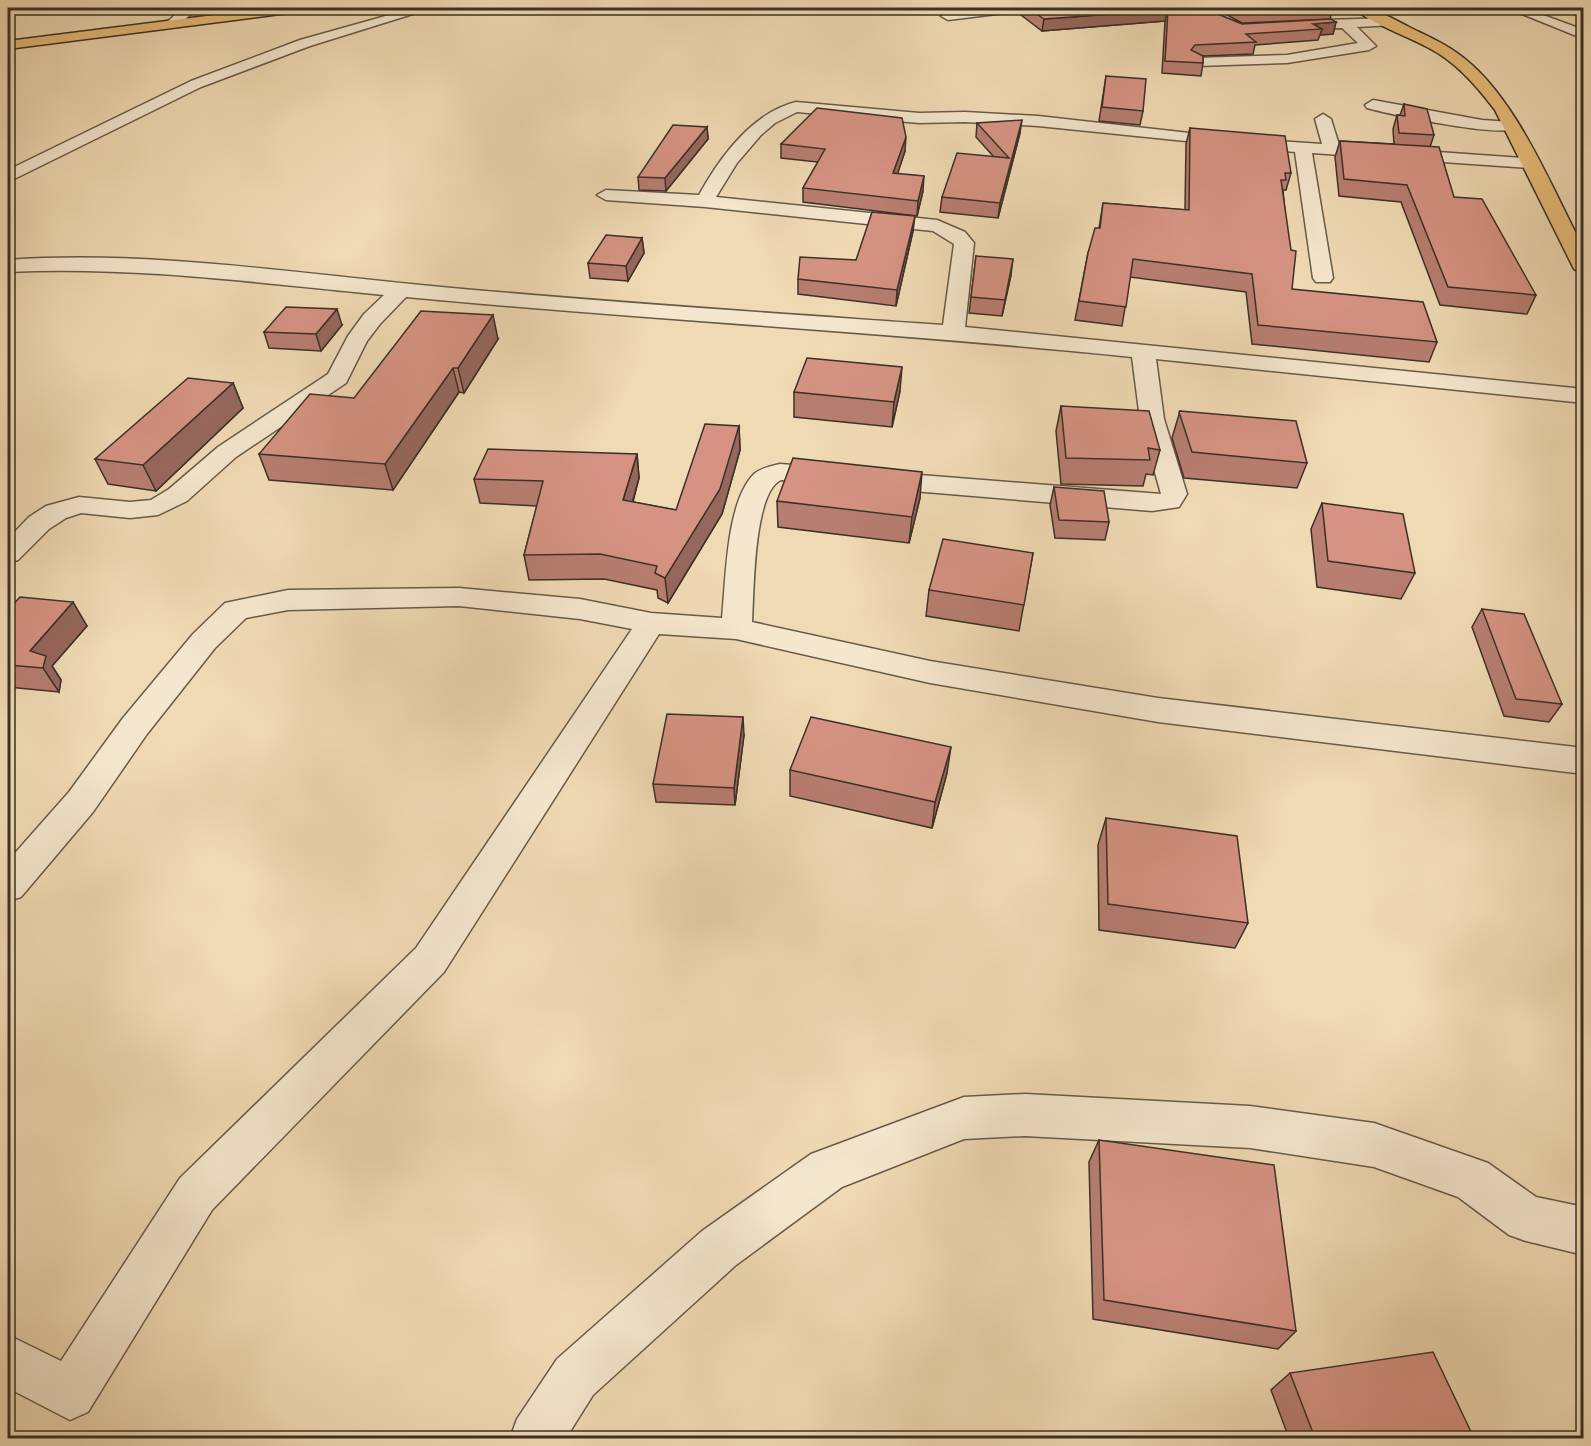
<svg xmlns="http://www.w3.org/2000/svg" width="1591" height="1446" font-family="'Sorts Mill Goudy',serif">
<style>
.lines{fill:none;stroke-linecap:round;stroke-linejoin:round}
.minor-casing{stroke:#685a4a;stroke-width:3}
.major-casing{stroke:#3b3027;stroke-width:3}
.highway-casing{stroke:#3b3027;stroke-width:3}
.minor{fill:#f5e7ce;fill-rule:evenodd}
.major{fill:#e8bd7a;fill-rule:evenodd}
.highway{fill:#e8bd7a;fill-rule:evenodd}
.wall{fill:#b87e71;stroke:#3b3027;stroke-width:1.5}
.shaded-wall{fill:#96675c;stroke:#3b3027;stroke-width:1.5}
.building{fill:#d69383;stroke:#3b3027;stroke-width:1.5}
</style>
<rect width="100%" height="100%" fill="#f0dab4"/>
<filter id="stains"><feTurbulence type="fractalNoise" baseFrequency=".00333" numOctaves="4"/><feColorMatrix values="0 0 0 0 .2 0 0 0 0 .09 0 0 0 0 .02 0 0 0 .5 -.17"/></filter>
<radialGradient id="worn" r=".72"><stop offset=".6" stop-color="#630" stop-opacity="0"/><stop offset="1" stop-color="#630" stop-opacity=".3"/></radialGradient>
<g class="lines">
<defs>
<path id="minor" d="M177,8h12l2,6 -13,12h-10l-2,-3 11,-10z
M414,8h18l-122,38 -109,41 -193,95v-12l183,-89 109,-41z
M985,8h34l-6,4 -65,8 -7,-4 7,-4z
M1507,8h17l60,22v9z
M1390,18l7,4 -2,3 -38,2 19,19 -7,4 -82,13 -90,3 -7,-4 7,-4 90,-3 71,-12 -16,-15 -49,1 -7,-4 7,-4z
M1373,100l109,20 29,2 8,5c-11,13 -130,-13 -152,-19l-2,-3z
M796,102l123,11 46,-1 73,4 196,22 88,6 -7,-25 8,-5 8,5 8,26 197,14 3,4 -3,4 -6,1 -218,-15 21,125 -3,4h-14l-3,-4 -18,-126 -257,-26 -73,-4 -46,1 -122,-11 -22,11 -14,12 -24,28 -21,34 221,23 28,12 9,11 -9,84 619,62v14l-428,-44 8,60 23,75 -8,13 -27,4 -371,-31c-28,13 -27,113 -29,142l178,39 228,37 426,50v26l-426,-52 -228,-39 -194,-44 -77,-5 -215,338 -232,238 -124,202 -18,8 -62,-32v-53l53,26 119,-183 236,-230 216,-319 -52,-10 -121,-13 -171,4 -42,8 -31,30 -68,86 -54,78 -72,85 -13,4v-40l61,-69 54,-74 70,-84 32,-31 63,-13 171,-2 121,11 71,14 71,5c4,-38 4,-116 32,-144 7,-6 17,-8 26,-10l381,30 -21,-75 -8,-62c-241,-25 -484,-37 -726,-60l-26,27 -13,17 -21,42 -110,74 -49,44 -29,14 -28,3 -49,-5 -15,5 -17,11 -31,31 -10,3v-24l21,-22 17,-11 33,-9 51,5 21,-2 18,-11 49,-42 110,-73 20,-38 16,-22 20,-19c-125,-12 -250,-29 -376,-23v-12c140,-10 283,13 423,26 170,16 341,27 512,39l11,-81 -21,-13 -228,-24 -99,-7 -9,-5 9,-5 93,5c21,-38 53,-82 97,-93z
M1025,1094l225,12 124,17 114,40 48,34 48,10v48l-58,-14 -17,-6 -51,-38 -84,-30 -124,-19 -225,-12 -61,3 -122,48 -106,78 -143,130 -27,43h-56l7,-19 40,-60 145,-128 109,-77 153,-57z"/>
<path id="major" d="M1354,8c19,-2 37,10 55,19 16,8 33,15 48,26 58,40 94,134 127,196v26l-10,-6 -79,-159c-19,-25 -40,-49 -68,-63 -18,-10 -61,-26 -73,-39z"/>
<path id="highway" d="M269,8h33l-6,4 -288,37v-8z"/>
</defs>
<!-- minor casing -->
<use href="#minor" class="minor-casing"/>
<!-- major casing -->
<use href="#major" class="major-casing"/>
<!-- highway casing -->
<use href="#highway" class="highway-casing"/>
<!-- minor -->
<use href="#minor" class="minor"/>
<!-- major -->
<use href="#major" class="major"/>
<!-- highway -->
<use href="#highway" class="highway"/>
</g>
<!-- wall -->
<path class="wall" d="M1018,8h315l-3,11 -88,4 -26,-14 -13,-1 39,16 94,-2 -3,12 -13,1 -2,5 -63,5 -2,9 -50,2v7l-2,13 -39,-3 3,-52 -123,10 -25,-19z
M1106,76l37,35 -3,14 -41,-4z
M1404,104l30,31 -4,12 24,50 82,98 -9,19 -87,-9 -39,-103 -62,-6 -4,-39 5,-16 54,3 -1,-15 4,-14h3z
M977,123l43,10 -22,85 -58,-6 2,-15 51,-41 -17,-19z
M707,127l1,12 -42,52 -27,-1 -1,-13z
M1190,128l101,45 -5,17h-3l9,99 145,53 -8,20 -177,-18 -6,-52 -116,-15 -8,49 -47,-6 13,-67 11,-25 4,-25 82,7 1,-66z
M781,144l124,7 -8,23 26,17 -6,25 -114,-14v-14l15,-26 -37,-4z
M913,231l-17,75 -98,-12v-15l58,-19z
M642,238l2,15 -16,28 -38,-3 -2,-15z
M976,256l35,19 -9,41 -33,-3z
M342,325l-21,26 -52,-3 -5,-16z
M498,339l-34,54 -5,-1 -66,98 -124,-10 -10,-26 95,-56z
M233,383l10,25 -87,83 -48,-7 -13,-25z
M900,391l-8,36 -98,-10v-25z
M1061,406l99,44 -7,25 -7,-1 -3,12 -82,-2 -5,-53z
M1180,411l127,52 -10,25 -113,-10 -12,-40z
M739,426l1,24 -18,64 -54,89 -10,-5 -1,-8 -53,-11 -75,1 -5,-25 13,-49 -57,-3 -6,-24 163,-25 2,24 -6,24 43,8z
M1054,487l55,35 -4,18 -50,-2 -5,-33z
M920,498l-11,45 -131,-16 -1,-26z
M1322,503l93,70 -14,26 -84,-12 -6,-58z
M1033,553l-14,78 -93,-15 3,-26z
M1482,609l80,95 -13,18 -45,-6 -32,-89z
M8,610l79,16 -35,40 9,14 -2,12 -51,-5z
M744,735l-9,70 -79,-3 -3,-18z
M790,770l157,3 -15,55 -142,-32z
M1106,818l142,105 -13,25 -136,-18 -1,-85z
M1099,1140l197,191 -18,18 -185,-30 -4,-157z
M1290,1373l184,65h-185l-18,-48z"/>
<!-- shaded-wall -->
<path class="shaded-wall" d="M1168,10l-3,11 -123,10 2,-12z
M1336,22l-3,12 -13,1 2,-6 -9,-5z
M1022,120l-2,13 -22,85 2,-15z
M707,127l1,12 -42,52 -1,-13z
M906,137l-1,14 -12,37v-15z
M924,176l-1,15 -6,25 1,-15z
M915,216l-2,15 -17,75 1,-16z
M642,238l2,15 -16,28 -2,-15z
M1013,259l-2,16 -9,41 3,-16z
M337,309l5,16 -21,26 -5,-17z
M493,315l5,24 -34,54 -6,-25z
M902,367l-2,24 -8,36 2,-25z
M453,368l6,24 -66,98 -8,-26z
M233,383l10,25 -87,83 -13,-26z
M739,426l1,24 -18,64 -54,89 -3,-25z
M637,454l2,24 -13,47 -3,-25z
M922,472l-2,26 -11,45 3,-26z
M73,602l14,24 -35,40 9,14 -2,12 -16,-24 -13,-17z
M743,717l1,18 -9,70 -1,-17z
M951,747l-4,26 -15,55 3,-26z"/>
<!-- building -->
<path class="building" d="M1028,8h175l39,16 89,-5 5,3 -23,2 9,5 -76,5 10,8 -61,3 -4,5 12,6v7l-38,-2 3,-51 -124,9z
M1237,8h89l-82,3z
M1106,76l40,3 -3,32 -41,-4z
M1404,104l23,5 7,26 -35,-2 -2,-18 8,1z
M817,108l85,10 4,19 -13,36 31,3 -6,25 -115,-13 22,-39 -44,-5z
M1022,120l-22,83 -58,-6 15,-44 52,5 -32,-35z
M673,125l34,2 -42,51 -27,-1z
M1190,128l95,8 6,37h-6l1,7h-5l10,70 5,1 -4,38 131,13 14,40 -179,-17 -6,-51 -119,-15 -7,48 -47,-6 9,-48 7,-25h5l3,-25 86,7z
M1340,141l99,6 15,50 28,2 54,96 -88,-8 -41,-102 -63,-6z
M872,212l43,4 -18,74 -99,-11 2,-22 56,3z
M606,235l36,3 -16,28 -38,-3z
M976,256l37,3 -8,41 -34,-3z
M286,307l51,2 -21,25 -52,-2z
M421,311l72,4 -35,53h-5l-68,96 -126,-10 51,-60 44,4z
M807,358l95,9 -8,35 -100,-10z
M188,378l45,5 -90,82 -48,-6z
M1061,406l88,5 11,39 -12,-2 2,12 -84,-2z
M1180,411l116,10 11,42 -115,-11 -13,-40z
M705,424l34,2 -19,63 -55,89 -10,-5 2,-7 -57,-12 -76,1 19,-74 -69,-2 14,-30 149,5 -14,46 53,10z
M793,458l129,14 -10,45 -135,-16z
M1054,487l50,4 5,31 -50,-2z
M1322,503l81,11 12,59 -87,-12z
M943,539l90,14 -9,52 -95,-15z
M20,597l53,5 -43,49 16,5 -3,12 -35,-3v-55z
M1482,609l42,5 38,90 -46,-5z
M667,714l76,3 -9,71 -81,-4z
M811,717l140,30 -16,55 -145,-32z
M1106,818l131,18 11,87 -140,-19z
M1099,1140l175,25 22,166 -192,-31z
M1433,1352l41,86h-159l-25,-65z"/>
<!-- margin -->
<rect width="1591" height="1446" fill="none" stroke="#f0dab4" stroke-width="30"/>
<rect x="9" y="9" width="1573" height="1428" fill="none" stroke="#3b3027" stroke-width="3"/>
<rect x="15" y="15" width="1561" height="1416" fill="none" stroke="#3b3027" stroke-width="1.5"/>
<rect width="100%" height="100%" filter="url(#stains)"/>
<rect width="100%" height="100%" fill="url(#worn)"/>
</svg>
